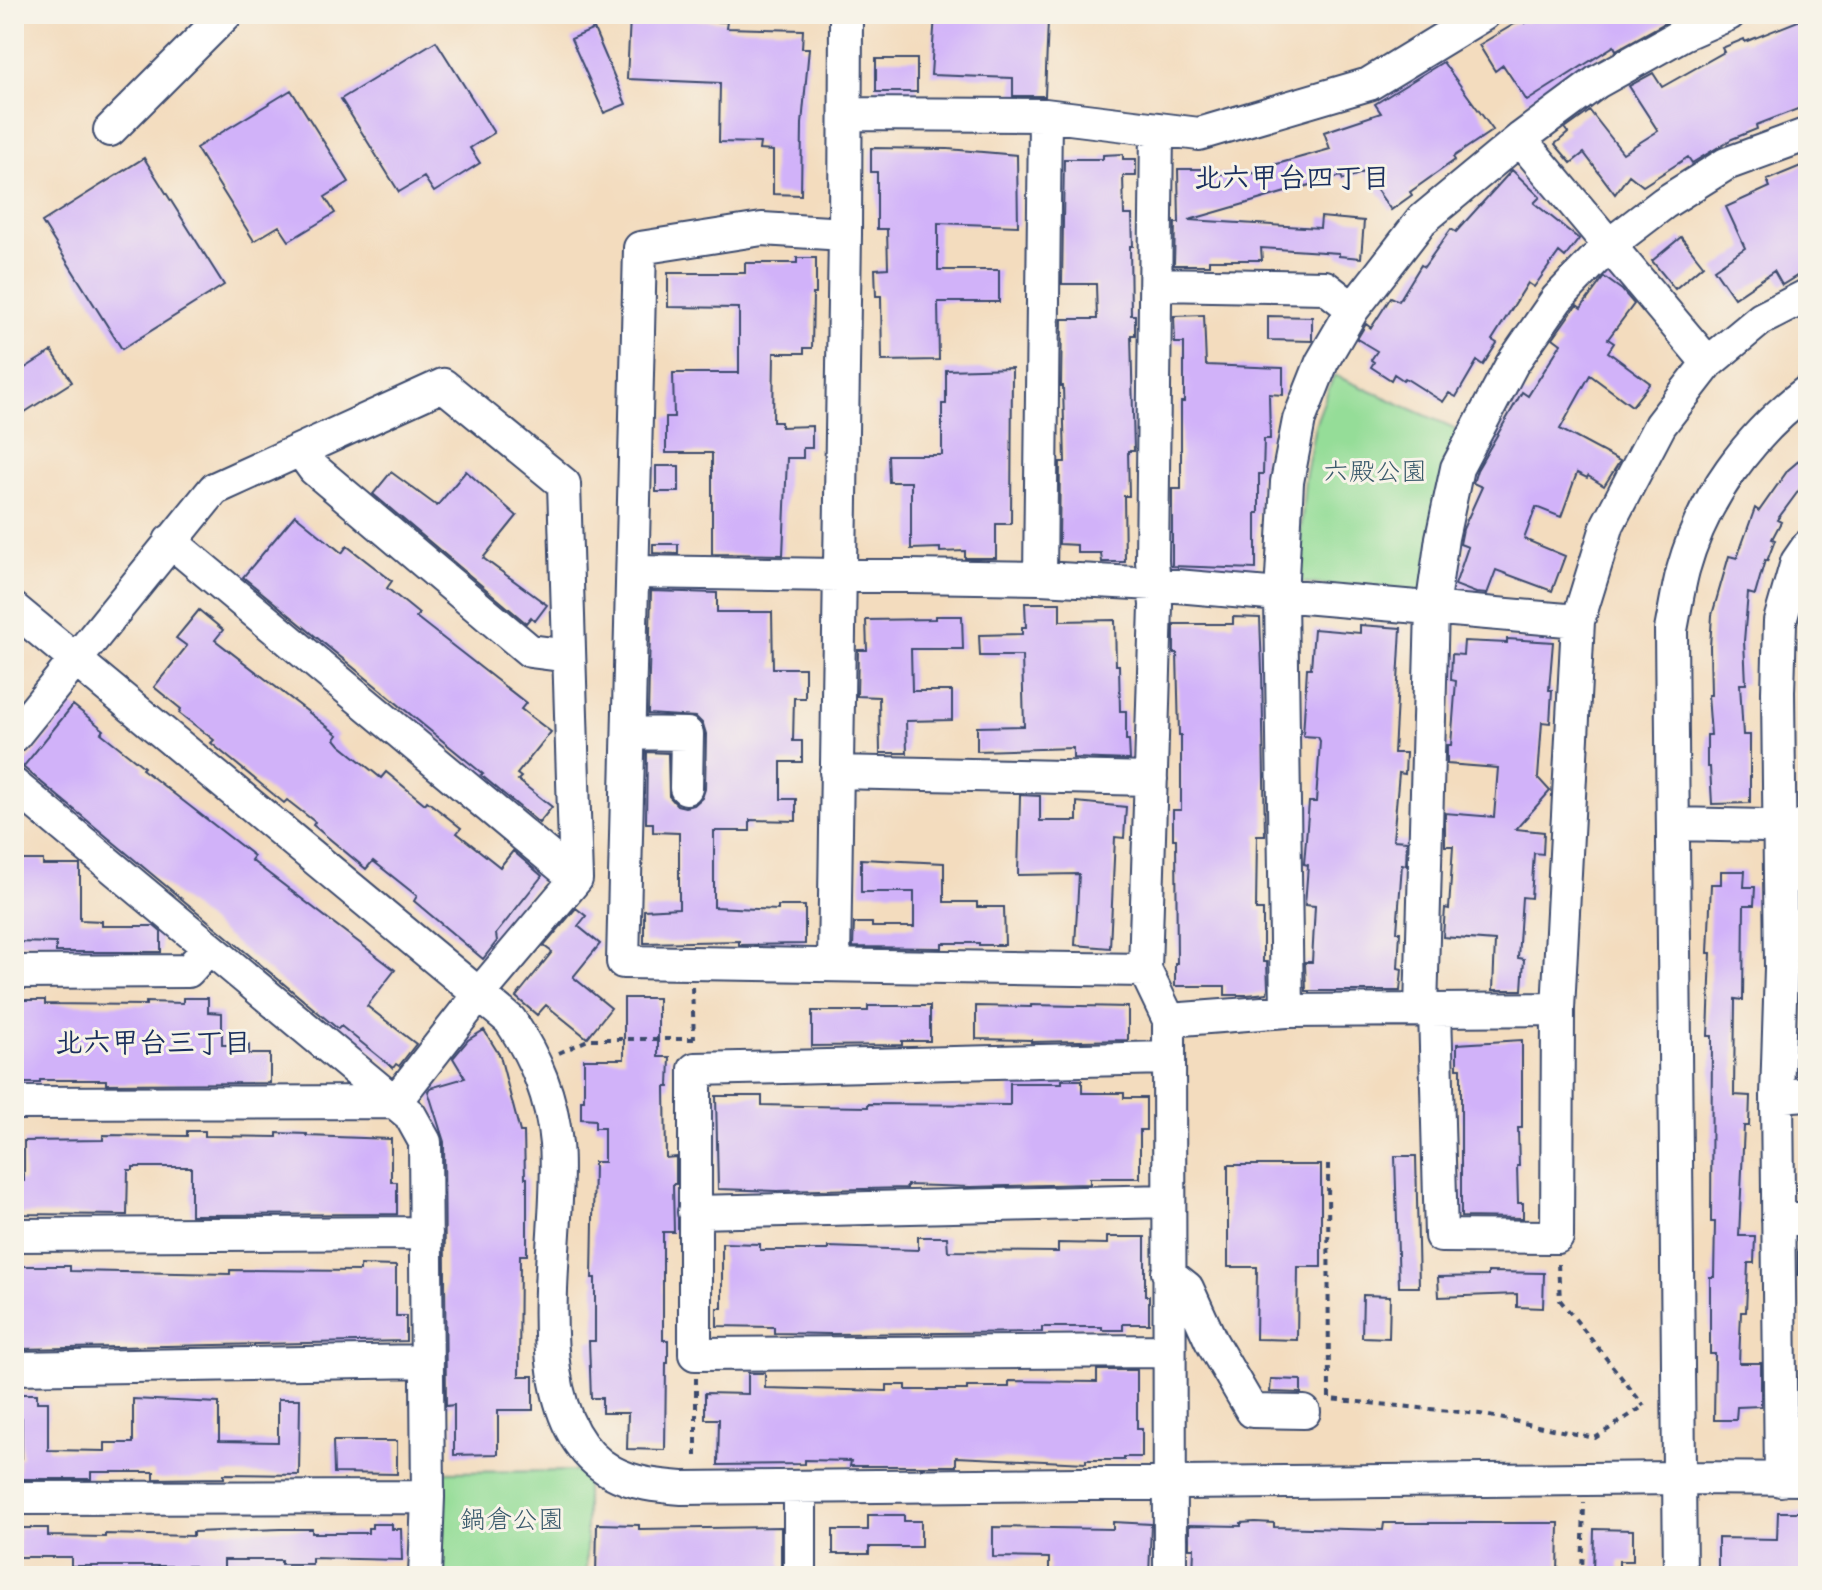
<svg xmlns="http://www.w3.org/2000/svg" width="1822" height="1590" font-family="'Gochi Hand','Klee One',sans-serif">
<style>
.green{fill:#95dd98;stroke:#58867b;stroke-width:2}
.building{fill:#d1b2f9}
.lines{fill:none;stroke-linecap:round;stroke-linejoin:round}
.minor-casing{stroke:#3b496c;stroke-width:36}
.path{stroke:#3b496c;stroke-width:4;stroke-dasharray:6 6;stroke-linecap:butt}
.minor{stroke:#fff;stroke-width:32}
.labels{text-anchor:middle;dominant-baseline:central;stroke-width:6;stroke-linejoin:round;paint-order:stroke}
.park-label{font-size:26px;fill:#3a5a6c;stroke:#f7f3e8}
.neighbourhood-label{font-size:28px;font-weight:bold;fill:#1b2f5e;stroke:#f7f3e8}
</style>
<rect width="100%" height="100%" fill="#f7f3e8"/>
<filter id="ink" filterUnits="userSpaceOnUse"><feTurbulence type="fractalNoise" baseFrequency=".0125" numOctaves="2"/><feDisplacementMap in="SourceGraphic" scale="16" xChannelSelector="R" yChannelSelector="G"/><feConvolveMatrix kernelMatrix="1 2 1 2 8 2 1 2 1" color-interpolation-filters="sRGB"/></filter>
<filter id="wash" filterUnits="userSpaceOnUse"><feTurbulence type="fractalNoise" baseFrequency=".006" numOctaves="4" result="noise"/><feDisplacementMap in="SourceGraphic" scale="32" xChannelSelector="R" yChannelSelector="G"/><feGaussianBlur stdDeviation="1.8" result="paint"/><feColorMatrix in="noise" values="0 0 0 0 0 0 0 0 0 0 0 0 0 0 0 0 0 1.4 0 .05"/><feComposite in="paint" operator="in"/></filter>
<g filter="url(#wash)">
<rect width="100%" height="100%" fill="#f3dcbe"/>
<!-- green -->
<path class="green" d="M1334,375l125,55 -37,165 -125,-13 8,-103 10,-54z
M577,1471l9,9v96h-147l-2,-104z"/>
<g id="blocks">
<!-- building -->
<path class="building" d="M666,14l31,1v5l30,2 -1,6 77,2 -1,18h7l-7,76 -1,71 -28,-1v-43l-14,-1 1,-7 -41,-1 1,-59 -93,-4 3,-62 36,2z
M935,14h46v4l67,2 -3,76h-32v-18l-82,-3z
M1540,14h141l-65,36 -2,-4 -87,55 -24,-36 -8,6 -16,-26 44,-26 2,4z
M1808,17v88l-52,20 1,4 -25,10 -40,24 -4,-6 -45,29 -14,-11 -14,19 -31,-41 -13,10 -16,-19 13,-11 -3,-4 25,-18 33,42 35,-22 -29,-45 24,-13 9,14 62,-35 -2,-4 22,-9 1,3z
M594,29l32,75 -22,9 -33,-74z
M436,41l58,92 -24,15 10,15 -46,29 -10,-15 -25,15 -58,-93z
M876,59h41v33h-41z
M1443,62l50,68 -40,27 2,3 -45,32 2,3 -21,15 -27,-38 -21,8 -2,-4 -152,44 131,8 1,-11 43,4 -3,37 -22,-2v-3l-78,-5 1,12h-53v5h-35l1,-42h4l-1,-54h33v5l61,-1 -2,-7 60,-17 -6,-17 57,-19 -6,-9z
M291,90l58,92 -24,15 10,16 -46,28 -10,-15 -25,15 -58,-93z
M871,148l77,1 69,6 1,71 -80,-3v47h61v32h-61l1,58 -57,1 -1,-65h-5l-1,-27 13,-1 -1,-39h-10v-57h-6z
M1123,154v5h13v17h-13l1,39h8l1,31h-3l1,69h4v20h-4l3,116h-6l1,45h-5l1,66h-23l-1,-9h-24v-8l-18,-1 1,-82h5l-2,-76h-2l1,-67h35l-1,-35h-34l2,-125h39v-4z
M144,158l80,127 -102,64 -80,-127z
M1808,163v106l-26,16 -8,-14 -40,27 -20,-29 31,-21 -19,-41 44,-20 -3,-7z
M1512,170l28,27 -6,6 45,36 -14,18 -6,-5 -25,35 -6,-4 -36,57 5,3 -14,22 -6,-4 -21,36 -7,-4 -6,9 -38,-24 -2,2 -9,-6 -3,6 -20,-13 3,-5 -3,-2 6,-9 -20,-12 9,-15 5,4 20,-31 8,4 22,-36 3,2 27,-38 5,3z
M1681,237l22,28 -28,24 -23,-28z
M797,258h19v36h-3l-1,54h-8v5h-30l-1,69h8v5l31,-1v22h-9v10h-16l-4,97 -71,-1v-101h-46v-36h8l-1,-44h66v-65l-71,-1v-34h77v-10h52z
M1604,277l18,13 12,14 -26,35 6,4 -6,9 42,31 -18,23 -42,-31 -30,54 60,32 -16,25 -16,-10 -1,2 -10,-5 -16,44 -25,-10 -12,32 41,17 -13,35 -56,-21 -9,24 -11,-1 -21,-8 13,-38 -8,-3 3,-15 19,-42 -9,-4 4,-13 45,-78 6,4 33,-52 -8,-6 19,-27 5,-6 4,3z
M1204,315l2,50 77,3v27l-14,-1 1,45h-6l-1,35h-4v39h-3v56l-84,-3v-77h9v-87h3v-59h-9l-1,-27z
M1268,316l44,1v24l-44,-1z
M52,351l20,31 -58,37v-44z
M1012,368l-1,156h-15v34h-31v-7l-25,1v-4l-29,1v-67h-22l-1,-27h54v-51h4v-34z
M1808,453v25l-31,42 4,2 -9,17 3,1 -8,21 -2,-1 -10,35 -7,-2 -4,48 2,43h-6l3,51h7v68l-38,1 -2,-37h-3v-32h4l-3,-40h3l-1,-48 2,-32 17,-59 8,2 18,-50 4,3 29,-41z
M656,466h23v26h-23z
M466,471l51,45 -34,42 64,47 -12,16 -4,-4 -5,6 -153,-129 18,-22 46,34z
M295,515l47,38 5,-7 45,35 -5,7 32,26 -3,3 110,86 -5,6 30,23 -34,42 4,3 -3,3 34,27 -13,16 -58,-48 2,-1 -240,-197z
M653,544h25v10l-25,-1z
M651,591l66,2v19h55l1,56h32v30h-11l-1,43h9v21h-21v37h15v22l-46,-1v11h-36v76l64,3v-4h27v38l-66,1v-4l-95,2v-33l35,-2v-75l-26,-1v-9h-7l1,-71 21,1 1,43 8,9 8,2 9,-2 8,-7 3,-9 1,-55 -3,-10 -7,-7 -48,-3z
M1025,603h35v18l55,-1 1,45h3l1,46h6v29h3l1,20 -57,-2v-10l-96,3v-24l47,-1 -2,-70h-42l-1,-21 43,-1v-7h4z
M199,610l24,20 -8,10 123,95 -3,4 5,6 41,33 5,-6 39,32 2,-3 34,27 -4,5 43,34 13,-16 29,25 -46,58 1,7 -14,18 -69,-58 3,-5 -44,-35 -7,8 -53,-44 2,-3 -28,-22 -3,3 -73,-60 3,-3 -35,-27 2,-4 -27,-22 33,-41 -11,-8z
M935,616h27l1,33h-52l1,42h40v29l-46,1 1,32h-27l-1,-56 -22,-1 1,-46h9l-1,-30 69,-1z
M1233,617l27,1 2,52 3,165h-8l-1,75h7v52h4l1,26 -1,5 -20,2h-22v-9h-50v-23h2l-1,-124h-3v-29h8v-75h-2l-2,-82h-3v-29h59z
M1360,625l41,3 -7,125h12l-1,21 -6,-1 -6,67 14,1 -1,24 -4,-1 -5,68h3l-2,36 4,1 -2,22h-94l-1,-29h7l3,-56 -10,-1 3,-40 -4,-1 5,-62h7l4,-61 -2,-4 -15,-1 4,-68h4l3,-39 46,4z
M1507,639l46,3 -4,48h3l-2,33 -8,-1 -4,56 12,13 -34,38 28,3 -1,22 -9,-1 -3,45 -9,-1 -4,61 6,1 -2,31h-29l2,-49 -52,-4 2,-29 4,1 4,-63h-8v-33l49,4 4,-49 -51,-4v-19h4l5,-64 -5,-1 1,-26 11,1 1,-14 43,2z
M73,705l31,25 -3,3 43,34 -2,2 112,87 -3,4 144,110 -28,36 49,38 -17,22 -3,-2 -3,4 -52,-42 -3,3 -315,-262z
M1020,795l20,1v25h37v-19l49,5 -2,31 -9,-1 -5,111 -35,-3 4,-71 -61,1z
M861,859l83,4v39h33v5h27l1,38h-26v-2h-37v5l-89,-1 1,-24h18v4h42v-35h-53z
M14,860h29v5h37v55l22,1v5h52l7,6v20h-105v-9l-42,-1z
M1721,871h24l-1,16h11l-1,18h-10l-1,95 -8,-1 -1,96 16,1 -1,30h-5l-5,110h16l-1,27h-6l-2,49h-5l-2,51h22v43l-24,1 -1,13h-22l1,-66h-5v-77h4l1,-55h-4l1,-186h-4l3,-83h-3l3,-69h10z
M576,908l10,8 -8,10 22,18 -27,33 38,31 -24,30 -41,-33 -9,10 -21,-18 36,-45 -8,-6z
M183,998h25v14l14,1v32h27v9h21v29l-164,1v-4h-66v3h-26l2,-83h29v4l101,1v-3l37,1z
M624,998h34v59h12l-1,30h-4l1,71 10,-1v27h-3l1,48h-11v108h5v23h-2l-1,87 -38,-1 1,-36h-26v-15h-11l-2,-57h6v-63h-3l2,-116h10v-34h-9v-8l-14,-1v-19h3v-41h40z
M1031,1005l97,2v33l-97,2v-2l-55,-1v-33l55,1z
M868,1006h62v35h-28v4l-90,1v-35h56z
M484,1030l16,26 20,76h4l1,46h2v77h-7l-1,121h14v34h-35v44l-44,1v-50l-8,1 -2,-264 -16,-51 2,-3 35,-10 -12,-20 15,-18z
M1798,1038h10v37h-11z
M1522,1040v88h-4l1,38h-2l1,37h5v15l-62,-1v-149h-4v-24z
M1062,1080h20v13h42v5h22v32h-6v48h-50v6l-119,3 -64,-2v3l-130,3 -59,-2 -2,-93h46v9l42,1 64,1v-3l142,1v-22h52z
M187,1131h18v5l72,1v-4l30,1v2l84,3v43h6v32l-206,1v-48h-58v3h-5l-1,45 -113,-1v-33h10v-40l79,-1v-5l84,1z
M1395,1156h21l3,131h-20z
M1228,1165h93v102h-23l-1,73 -41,-1 1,-72h-29z
M918,1237h29l1,14 110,1v-9l49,1v-7h38v59h4v28h-26v6h-21v-3h-60v5l-212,2 -56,-1v-6l-57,-1v-18h5v-65l38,1v6h68v-3l90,3z
M1798,1250h10v25h-10z
M360,1265l36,1v50h10v25l-387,8 1,-83h50v5l160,3v-4l130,1z
M1488,1272l56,1 -1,35 -26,-1v-13l-78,3 -1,-20 50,-1z
M1363,1295l27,1 -1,42 -27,-1z
M1097,1370h40v59h5v28h-18v3h-38v3l-130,-6v9h-106l1,-5 -46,-1v4l-87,1 1,-46h-14v-26l43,1v-21h17v15l122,3v-6h19v5h61v-3h42v-6l88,1z
M1271,1379l30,1v13l-31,-1z
M14,1394h23v8h11v48l57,1v-8h28v-44l86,4v38l59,1v-43h22l-1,76 -75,-1v4l-70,1v-7h-63v7h-72v-21h3v-40h-8z
M333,1441h64v33l-63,-1z
M1778,1512h30v64h-90v-38l59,1z
M868,1515h36v6h17v26h-52v7h-36v-24h35z
M1113,1522l38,2 -2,52h-100v-18l-56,-1v-30l120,2z
M1255,1522l19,1v4l109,3 1,-7h175l-1,53h-365l1,-28h-5v-23l52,1v-3z
M372,1524h20v5h9l1,31 -90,-2v6h-31v-4h-57v16h-30v-10h-123v-9h-52v-29h29v8l57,1v-3l88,2v-4l88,-3h31v4h56v-5h4z
M597,1524l42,1v4l142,-2v49h-185z
M1594,1529l39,1v31h-14v15h-26z"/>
</g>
</g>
<g filter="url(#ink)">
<use href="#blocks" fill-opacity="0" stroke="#3b496c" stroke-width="2"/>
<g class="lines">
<defs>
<path id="minor" d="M846,114l199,1 154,19 170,-50 115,-70
M1157,129l-5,432 4,44 -11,365 24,50 1,556
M110,130l116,-116
M1520,139l188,224
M845,234l-83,-5 -122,19 -17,714 522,8
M1157,284l168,3 28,22
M301,451l13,18 216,182 39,5
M170,541l406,338
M633,572l407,6 114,6 424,37
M1040,578l5,-463
M14,609l496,411c26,39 42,77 46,124 8,90 -41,274 56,328 22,12 46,14 70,16l997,-10 129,1
M629,733l58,1 -1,54
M14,736l200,-247 229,-104 121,99 12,395 -96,114 -85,109
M836,772l315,7
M14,785l396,330 15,27 3,355 -3,79
M1674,824l134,3
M834,964l11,-730 1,-220
M14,972l174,-1 21,-23
M1421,1010l11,-401 10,-71 15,-70 55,-104 45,-65 52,-54 55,-42 62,-39 82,-30
M1435,1010l6,226 116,1 1,-228
M1287,1011l-6,-415 6,-114 12,-62 23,-58 31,-53 69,-89 98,-81 77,-57 86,-48 46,-20
M1169,1020l118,-9 271,-2 20,-388 30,-97 52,-99 48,-62 53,-44 47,-24
M1168,1058l-473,11v285l474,-3
M1777,1096l31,-2
M14,1103l381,-1
M694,1212l474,-11
M1778,1219h30
M14,1235l412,-2
M1168,1273l19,15 24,53 41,70 52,1
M14,1368l413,-7
M1781,1480l-4,-384 4,-128 -3,-276 2,-71 17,-59 11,-16
M14,1498l414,-1
M800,1576v-88
M1680,1576l-9,-946c4,-20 7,-41 12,-60 20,-72 66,-135 125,-179"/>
</defs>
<!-- minor casing -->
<use href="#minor" class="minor-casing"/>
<!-- path -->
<path class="path" d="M692,987l2,51
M559,1053l31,-14h104
M1328,1164l1,235 151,15 115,24 49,-32
M1558,1264l2,36 84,106
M696,1378v83
M1582,1576l2,-73"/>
<!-- minor -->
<use href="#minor" class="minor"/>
</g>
</g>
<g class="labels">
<!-- park labels -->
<g class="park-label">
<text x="1375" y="475">六殿公園</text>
<text x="512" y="1523">鍋倉公園</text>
</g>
<!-- neighbourhood labels -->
<g class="neighbourhood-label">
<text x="1292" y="181">北六甲台四丁目</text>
<text x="153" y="1046">北六甲台三丁目</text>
</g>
</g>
<!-- margin -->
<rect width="1822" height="1590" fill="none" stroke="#f7f3e8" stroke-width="48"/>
</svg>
